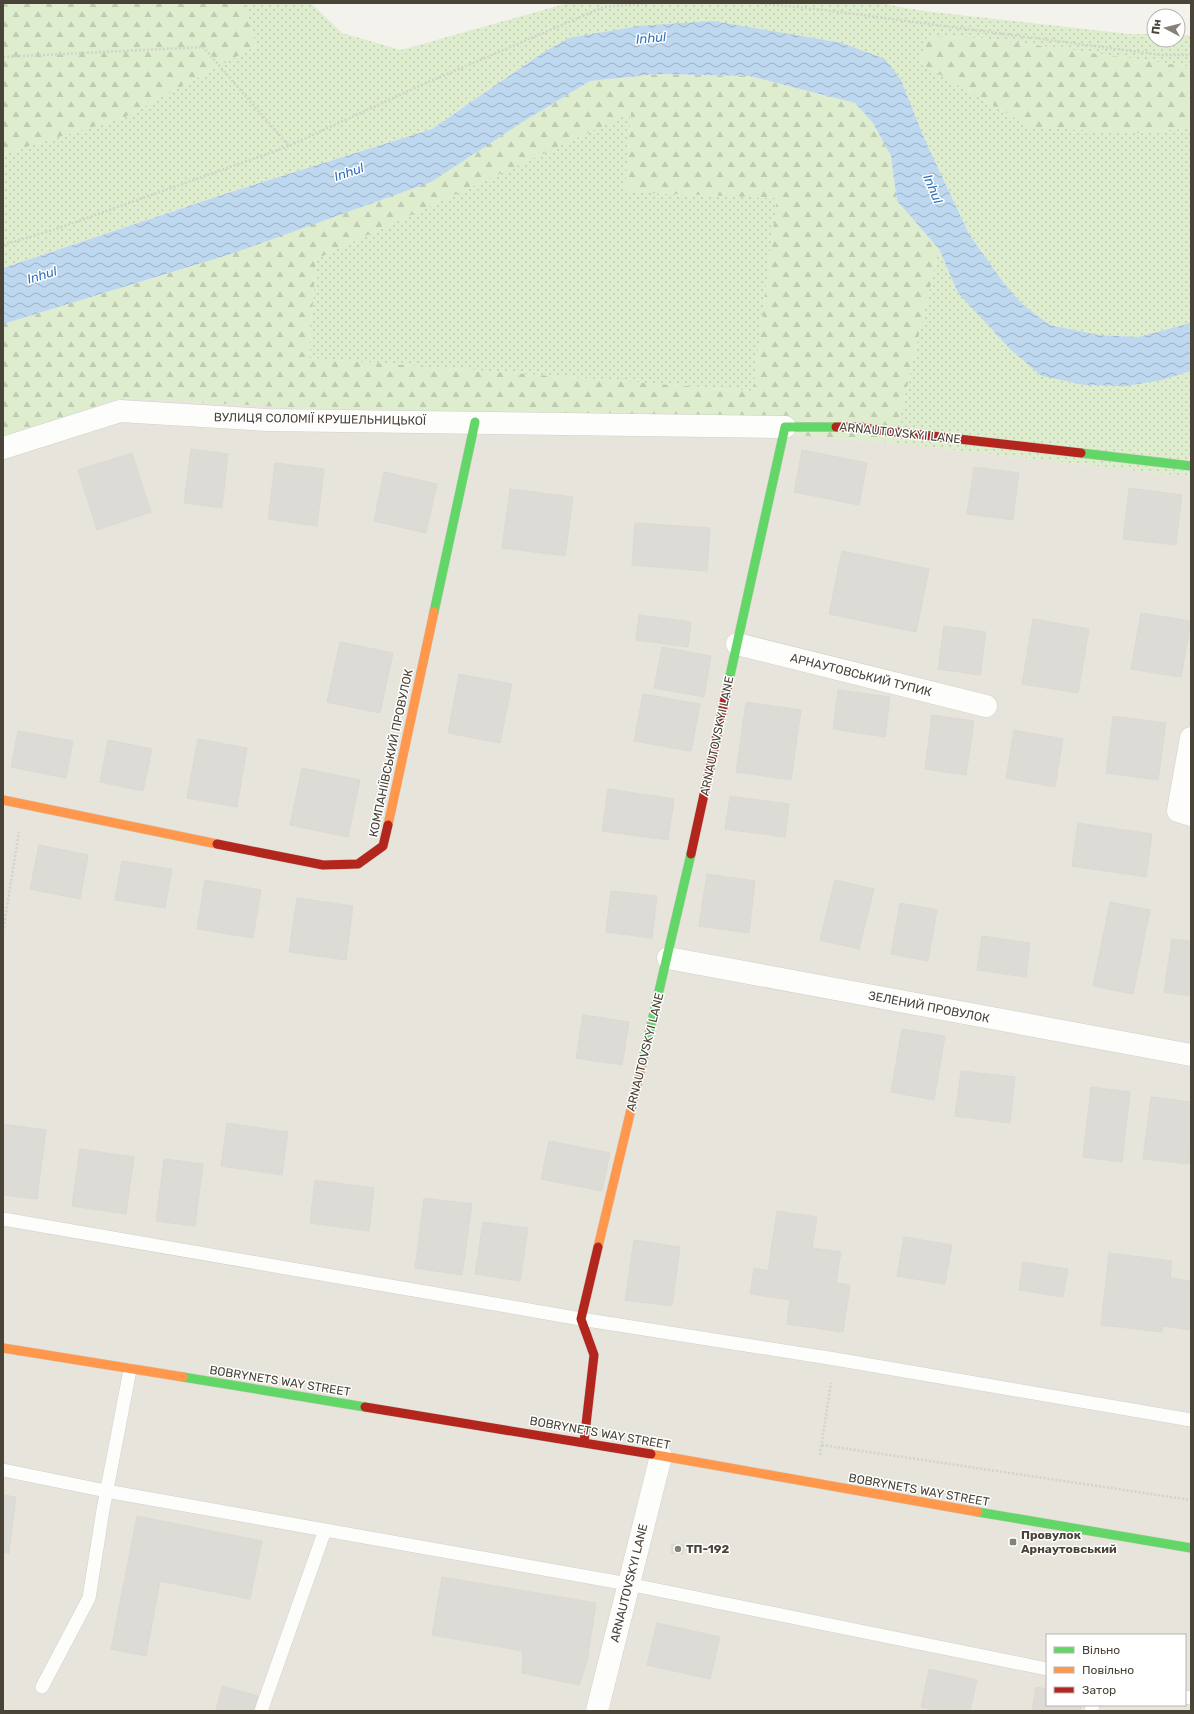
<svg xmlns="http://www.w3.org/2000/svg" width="1194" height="1714" font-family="Rubik,sans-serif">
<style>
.residential{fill:#e7e4db;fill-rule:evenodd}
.grass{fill:url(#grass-dots)}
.forest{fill:url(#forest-firs);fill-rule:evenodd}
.water{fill:url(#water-waves)}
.building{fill:#dddbd5;stroke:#dbd9d3}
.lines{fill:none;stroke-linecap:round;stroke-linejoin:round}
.lane-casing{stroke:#d1d0cb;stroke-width:14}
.street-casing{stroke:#d1d0cb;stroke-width:23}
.fast-casing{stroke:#d2cfc4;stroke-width:10}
.slow-casing{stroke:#d2cfc4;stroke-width:10}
.jam-casing{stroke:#d2cfc4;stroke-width:10}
.path{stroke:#d3d2cb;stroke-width:2.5;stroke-dasharray:2 2;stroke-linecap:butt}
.lane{stroke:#fdfdfc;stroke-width:13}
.street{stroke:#fdfdfc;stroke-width:22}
.fast{stroke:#63d668;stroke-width:9}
.slow{stroke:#ff974d;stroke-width:9}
.jam{stroke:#b3261e;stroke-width:9}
.poi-dot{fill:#858177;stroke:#fff;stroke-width:1.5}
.labels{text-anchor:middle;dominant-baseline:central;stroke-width:3;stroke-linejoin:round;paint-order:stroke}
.street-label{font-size:12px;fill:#4a4438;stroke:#fff}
.poi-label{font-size:12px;font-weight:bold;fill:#4a4438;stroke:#fff;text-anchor:start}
.water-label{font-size:13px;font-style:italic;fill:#3172b6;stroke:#fff}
</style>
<defs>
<pattern id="grass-dots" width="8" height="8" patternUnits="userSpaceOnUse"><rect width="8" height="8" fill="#deedce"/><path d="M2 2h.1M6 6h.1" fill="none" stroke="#c0ccb2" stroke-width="1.8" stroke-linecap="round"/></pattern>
<pattern id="forest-firs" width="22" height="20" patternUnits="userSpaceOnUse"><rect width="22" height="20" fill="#deedce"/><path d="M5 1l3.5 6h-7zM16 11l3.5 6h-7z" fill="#c0ccb2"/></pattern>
<pattern id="water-waves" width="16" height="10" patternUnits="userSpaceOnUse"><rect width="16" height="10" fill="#bed8f0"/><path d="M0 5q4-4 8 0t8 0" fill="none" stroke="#9cb1c3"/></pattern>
</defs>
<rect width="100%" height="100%" fill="#f3f2ed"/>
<!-- residential -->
<path class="residential" d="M121,398l683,38 90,7 297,34v1234h-1188v-1273zM1047,1635h138v70h-138z"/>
<!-- grass -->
<path class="grass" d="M244,3h67l31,30 59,17 167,-47h311l45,8 205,23h25v6h24v-5h13v32l-200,-28 -63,-3 -8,27 111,64 106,6 54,-5v195l-53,14 -39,-2 -49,-10 -27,-20 -20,-23 -34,-48 -44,-94 -24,-60 -360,-26 -109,75 -204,64 -225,75v-114l122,-37 131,-71z
M631,112l-6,80 152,6 -24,193 -444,-33 7,-99z
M939,249l19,44 203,87 30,-9v106l-297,-34z"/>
<!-- forest -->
<path class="forest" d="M3,3h241l12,43 -131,71 -122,37z
M927,36l64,3 200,28v61l-54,5 -106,-6 -111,-64z
M657,74l92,2 106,27 18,20 18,33 6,45 42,48 -45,194 -90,-7 -683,-38 -118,40v-114l228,-70 290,-131 69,-42zM631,113l-6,79 152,6 -24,193 -444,-33 7,-99z"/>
<!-- water -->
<path class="water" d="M713,21l129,22 43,16 16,21 24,60 44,94 34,48 20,23 27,20 49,10 39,2 53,-14v48l-29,9 -36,6 -41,-1 -43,-9 -31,-26 -53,-57 -19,-44 -42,-48 -6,-45 -18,-33 -18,-20 -106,-27 -92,-2 -67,7 -69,42 -90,59 -200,72 -228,70v-56l225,-75 204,-64 109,-75 28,-16 70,-12z"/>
<!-- building -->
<path class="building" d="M191,449l37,5 -6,54 -38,-5z
M802,450l65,13 -8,42 -65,-13z
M132,453l19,59 -54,18 -19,-60z
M275,463l49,6 -7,57 -49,-7z
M974,467l45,6 -6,47 -46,-6z
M384,472l53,12 -11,49 -52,-12z
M1129,488l53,7 -6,50 -53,-6z
M510,489l63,8 -8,59 -63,-8z
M635,523l75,5 -3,43 -75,-6z
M842,551l87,18 -13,63 -87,-18z
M1141,613l50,8 -10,56 -50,-8z
M639,615l52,7 -3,25 -52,-7z
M1033,619l56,10 -11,64 -56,-9z
M944,626l42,6 -6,43 -42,-6z
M340,642l53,11 -13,60 -53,-11z
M662,647l49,9 -7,41 -50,-9z
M459,674l53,10 -12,59 -52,-10z
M838,690l52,7 -5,40 -52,-8z
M643,694l57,10 -9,47 -57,-10z
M746,702l55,8 -10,70 -55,-8z
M932,715l42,6 -8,54 -41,-6z
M1113,716l53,7 -8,57 -52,-7z
M1014,730l49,9 -8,48 -49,-9z
M18,731l55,10 -7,37 -55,-11z
M198,739l49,9 -10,59 -50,-9z
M108,740l44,9 -9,42 -43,-9z
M302,768l58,12 -12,57 -58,-12z
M608,789l66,10 -6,41 -66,-9z
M730,796l59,8 -4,33 -60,-8z
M1078,823l74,11 -6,43 -74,-11z
M39,845l49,10 -8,44 -50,-10z
M122,861l50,8 -7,39 -50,-8z
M707,874l48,7 -6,52 -50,-7z
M205,880l56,10 -8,48 -56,-9z
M835,880l39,9 -15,60 -39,-9z
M611,891l46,5 -5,42 -46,-6z
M297,898l56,8 -7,54 -57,-8z
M1110,902l40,8 -17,84 -40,-8z
M900,903l37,7 -9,51 -37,-7z
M982,936l48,7 -4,34 -49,-7z
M1172,939l19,2v55l-27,-4z
M583,1015l46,7 -7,43 -46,-7z
M902,1029l43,7 -11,64 -43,-8z
M961,1071l54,6 -5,46 -55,-7z
M1091,1087l39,5 -8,70 -39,-5z
M1151,1097l40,5v42l-2,20 -46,-5z
M227,1123l61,9 -6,43 -61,-9z
M3,1124l43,6 -9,69 -34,-4z
M549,1141l61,12 -8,38 -61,-12z
M80,1149l54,8 -8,57 -54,-8z
M164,1159l39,5 -8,62 -39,-5z
M315,1180l59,8 -5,43 -59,-8z
M424,1198l48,6 -10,71 -47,-7z
M777,1211l40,6 -5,31 29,4 -5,31 14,2 -7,47 -56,-8 3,-24 -40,-6 4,-26 14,3z
M483,1222l45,6 -8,53 -45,-7z
M904,1237l48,8 -7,39 -48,-8z
M634,1240l46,7 -8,59 -47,-6z
M1109,1253l63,8 -2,17 21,3v49l-28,-4 -1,6 -61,-7z
M1023,1262l45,7 -5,28 -44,-7z
M3,1495l13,2 -7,56h-6z
M137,1516l125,25 -12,58 -90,-18 -14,75 -35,-7z
M672,1544l12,1 -1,9 -12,-1z
M442,1577l154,26 -9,58 -8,24 -57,-12 1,-22 -91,-16z
M657,1623l63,14 -10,42 -63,-14z
M929,1669l48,11 -7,31h-29l-20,-4z
M222,1686l36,10 -4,15h-38z
M1036,1687l11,2v16h34l-1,6h-48z"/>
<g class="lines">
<defs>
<path id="lane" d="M3,1219l578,100 254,40 356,61
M3,1470l103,21 522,93 419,85
M42,1687l47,-89 14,-88 27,-140
M1185,1697l6,1
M261,1711l64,-181
M1091,1711l2,-6"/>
<path id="street" d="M3,448l117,-37 148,9 517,7
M737,644l249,62
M1191,738l-13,73 13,4
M668,958l523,97
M597,1711l64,-255"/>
<path id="fast" d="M1081,453l110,13
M434,612l41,-190
M729,680l56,-253h51
M641,1068l50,-214
M183,1377l182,30
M978,1512l213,36"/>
<path id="slow" d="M3,800l214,44
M388,825l46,-213
M598,1247l43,-179
M3,1348l180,29
M651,1454l327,58"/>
<path id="jam" d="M836,427h17l228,26
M217,844l106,21 35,-1 25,-18 5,-21
M691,854l38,-174
M365,1407l286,47
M584,1442l10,-87 -13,-36 17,-72"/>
</defs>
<!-- lane casing -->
<use href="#lane" class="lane-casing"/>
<!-- street casing -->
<use href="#street" class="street-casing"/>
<!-- fast casing -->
<use href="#fast" class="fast-casing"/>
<!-- slow casing -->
<use href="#slow" class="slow-casing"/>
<!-- jam casing -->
<use href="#jam" class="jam-casing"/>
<!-- path -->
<path class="path" d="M757,3l67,7 338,45h29
M3,57l200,-10 86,99
M3,245l53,-16 233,-83 130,-60 185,-79 48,-4
M3,932l16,-100
M822,1445l369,55
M820,1455l11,-72"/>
<!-- lane -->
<use href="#lane" class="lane"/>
<!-- street -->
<use href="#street" class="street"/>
<!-- fast -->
<use href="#fast" class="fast"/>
<!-- slow -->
<use href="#slow" class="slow"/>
<!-- jam -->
<use href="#jam" class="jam"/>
</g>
<!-- markers -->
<g class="poi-dot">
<rect x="1009" y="1538" width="8" height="8" rx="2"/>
<circle cx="678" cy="1549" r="4"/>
</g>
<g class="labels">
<!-- street labels -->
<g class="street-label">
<text transform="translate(320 419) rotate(1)">ВУЛИЦЯ СОЛОМІЇ КРУШЕЛЬНИЦЬКОЇ</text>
<text transform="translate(900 433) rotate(6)">ARNAUTOVSKYI LANE</text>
<text transform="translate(861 675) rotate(14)">АРНАУТОВСЬКИЙ ТУПИК</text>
<text transform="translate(717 736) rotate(-78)">ARNAUTOVSKYI LANE</text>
<text transform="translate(391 753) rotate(-78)">КОМПАНІЇВСЬКИЙ ПРОВУЛОК</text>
<text transform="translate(929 1007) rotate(11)">ЗЕЛЕНИЙ ПРОВУЛОК</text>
<text transform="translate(645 1052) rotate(-76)">ARNAUTOVSKYI LANE</text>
<text transform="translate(280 1381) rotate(9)">BOBRYNETS WAY STREET</text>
<text transform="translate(600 1433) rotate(10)">BOBRYNETS WAY STREET</text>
<text transform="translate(919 1490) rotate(10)">BOBRYNETS WAY STREET</text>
<text transform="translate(629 1583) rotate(-76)">ARNAUTOVSKYI LANE</text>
</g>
<!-- poi labels -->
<g class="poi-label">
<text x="1021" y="1535">Провулок<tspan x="1021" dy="14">Арнаутовський</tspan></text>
<text x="686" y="1549">ТП-192</text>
</g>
<!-- water labels -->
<g class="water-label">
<text transform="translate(651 38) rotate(-5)">Inhul</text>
<text transform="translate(349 172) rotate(-19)">Inhul</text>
<text transform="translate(933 189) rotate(67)">Inhul</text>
<text transform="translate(42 275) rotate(-17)">Inhul</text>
</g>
</g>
<!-- border -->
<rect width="1194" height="1714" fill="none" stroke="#4a4438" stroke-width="8"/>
<!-- legend -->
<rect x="1046" y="1634" width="140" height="72" fill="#ffffff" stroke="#b7b4af"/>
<rect x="1054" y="1647" width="20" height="6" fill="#63d668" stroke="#b7b4af"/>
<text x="1082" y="1654" font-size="12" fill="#4a4438">Вільно</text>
<rect x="1054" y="1667" width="20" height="6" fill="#ff974d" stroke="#b7b4af"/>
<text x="1082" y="1674" font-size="12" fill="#4a4438">Повільно</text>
<rect x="1054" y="1687" width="20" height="6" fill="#b3261e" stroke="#b7b4af"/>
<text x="1082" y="1694" font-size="12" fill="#4a4438">Затор</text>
<!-- north arrow -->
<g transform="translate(1166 28) rotate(277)"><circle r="19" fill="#ffffff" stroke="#b7b4af"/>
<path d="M0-3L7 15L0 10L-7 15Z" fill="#858177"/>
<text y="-6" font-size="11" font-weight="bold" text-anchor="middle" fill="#4a4438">Пн</text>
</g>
</svg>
